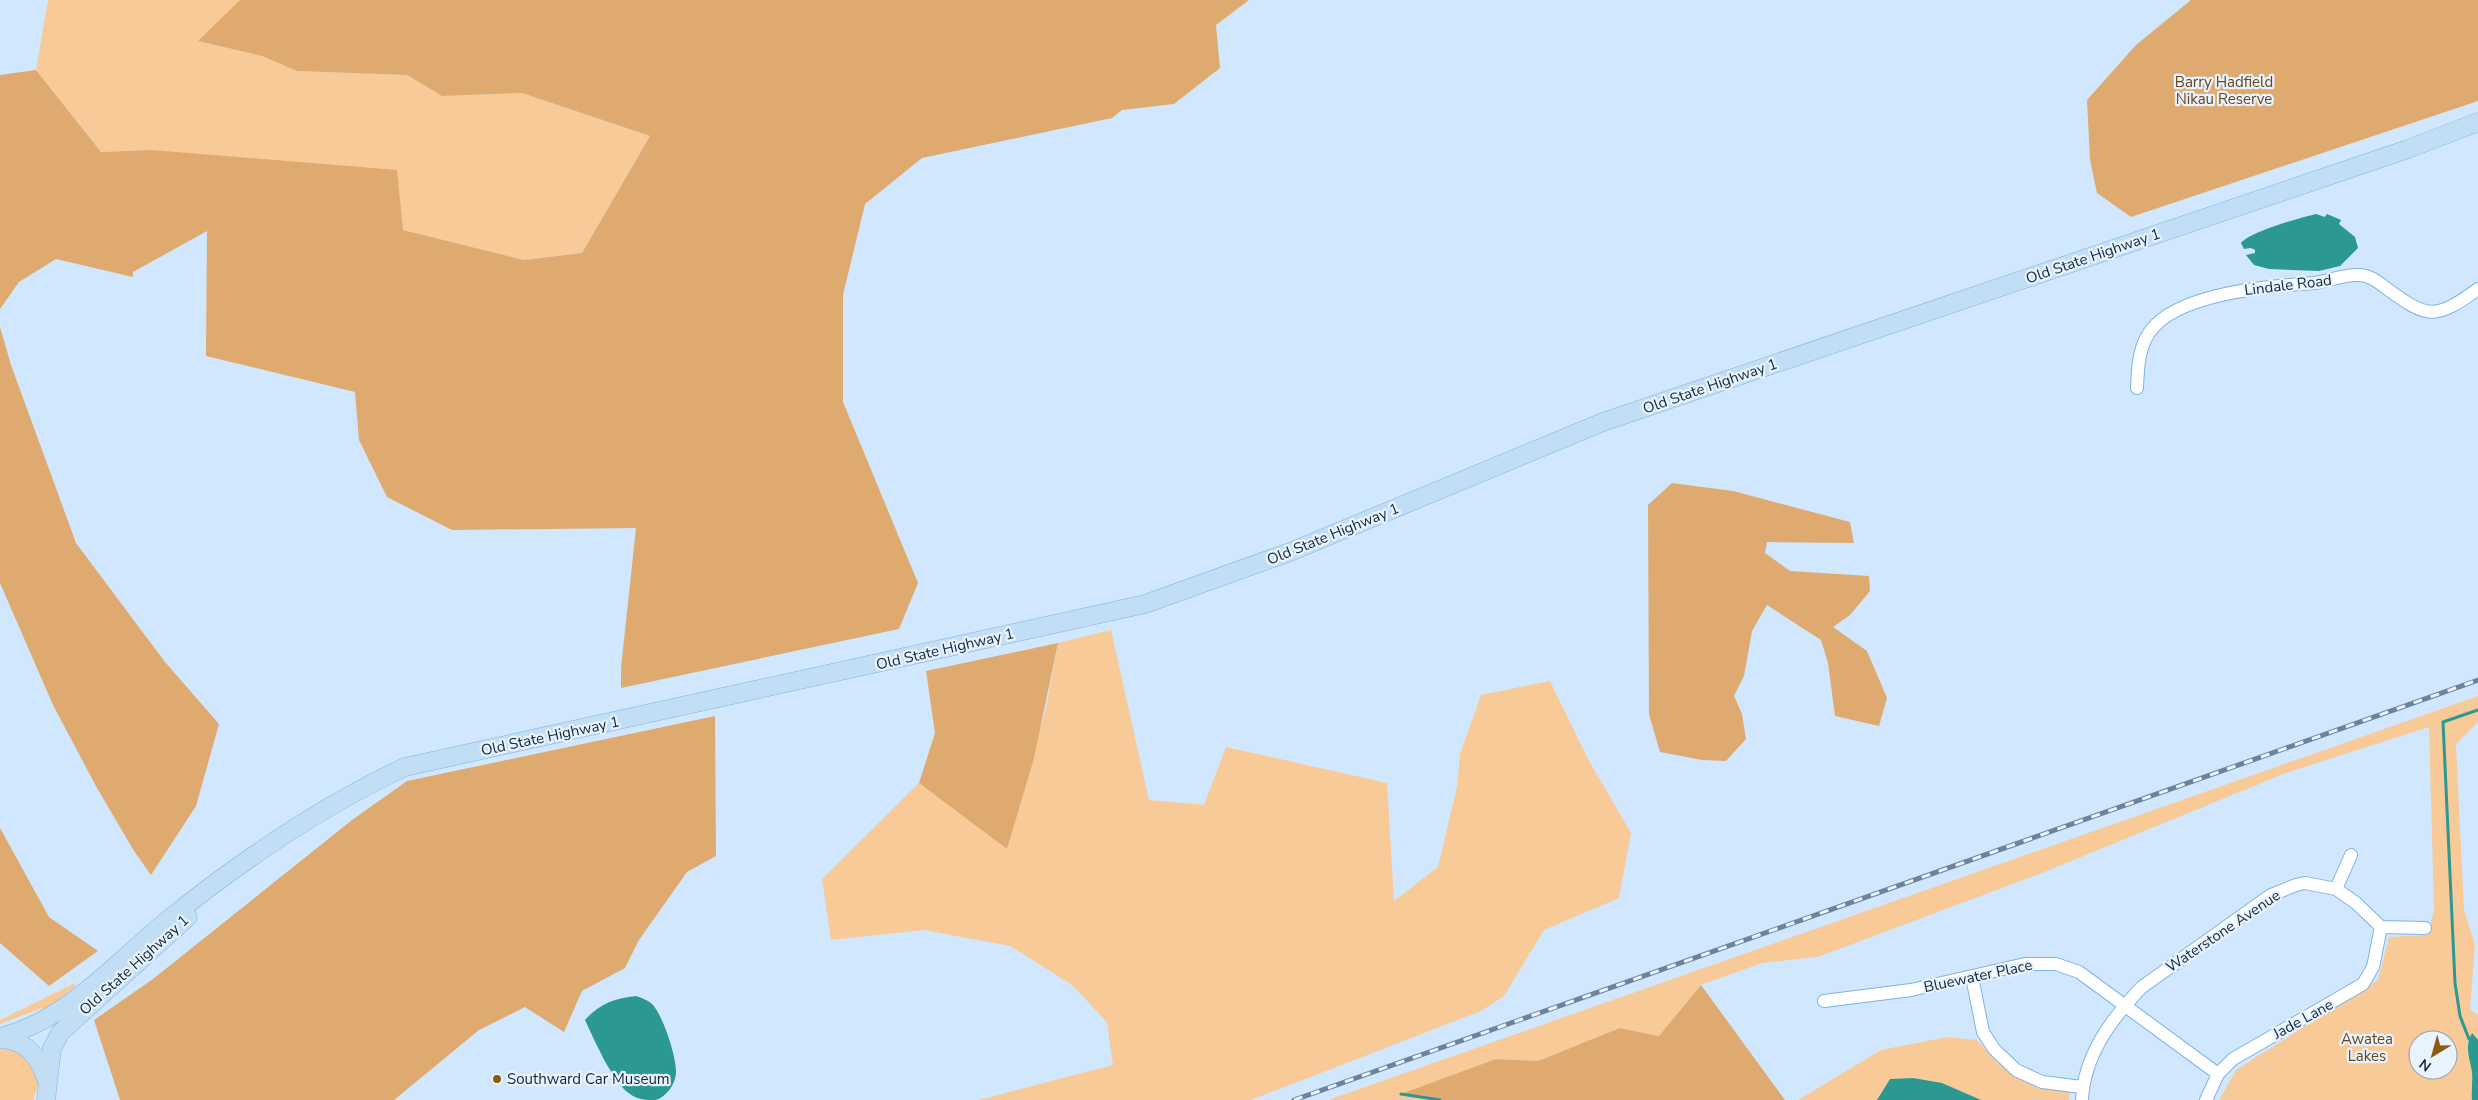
<svg xmlns="http://www.w3.org/2000/svg" width="2478" height="1100" font-family="'Nunito Sans',sans-serif">
<style>
.green{fill:#f8ca98;fill-rule:evenodd}
.forest{fill:#deaa70}
.water{fill:#2b9992}
.lines{fill:none;stroke-linecap:round;stroke-linejoin:round}
.stream{stroke:#2b9992;stroke-width:3}
.minor-casing{stroke:#7cb2e8;stroke-width:14}
.secondary-casing{stroke:#7cb2e8;stroke-width:19}
.minor{stroke:#fff;stroke-width:12}
.secondary{stroke:#c2def5;stroke-width:18}
.rail-casing{stroke:#6d8399;stroke-width:5}
.rail{stroke:#e8f3fe;stroke-width:3;stroke-dasharray:9;stroke-linecap:butt}
.poi-dot{fill:#8f5a0b;stroke:#e8f3fe;stroke-width:2}
.labels{text-anchor:middle;dominant-baseline:central;stroke-width:4.5;stroke-linejoin:round;paint-order:stroke}
.park-label{font-size:15px;fill:#684419;stroke:#e8f3fe}
.street-label{font-size:15px;fill:#10273b;stroke:#e8f3fe}
.poi-label{font-size:15px;fill:#10273b;stroke:#e8f3fe;text-anchor:start}
</style>
<rect width="100%" height="100%" fill="#d1e7fe"/>
<!-- green -->
<path class="green" d="M48,0h192l-41,41 63,15 35,15 110,4 35,21 80,-3 128,43 -68,117 -58,7 -121,-30 -252,-80 -50,2 -65,-82z
M1111,630l38,170 55,5 22,-58 161,36 7,118 44,-34 19,-80 3,-33 21,-59 69,-14 38,78 43,74 -12,65 -75,32 -40,66 -23,15 -230,89h-273l135,-35 -6,-43 -35,-37 -62,-39 -86,-16 -93,10 -9,-61 97,-96 88,65 39,-140 12,-65z
M2478,696v26l-22,22 8,166 11,34 -5,65 8,6v85h-259l17,-30 142,-90 11,-43 39,-2 6,-26 -5,-182 -143,46 -249,102 -219,82 -56,6 -61,22 -42,51 -39,-8 -82,33 -42,-2 -94,36 38,5h-112zM2418,1040h30v30h-30z
M75,983v4l-30,23 -3,-2 -42,16v-4z
M1947,1037l30,3 20,22 24,15 49,14 -1,9h-271l83,-50z
M4,1046l21,7 14,29 -6,18h-33v-53z"/>
<!-- forest -->
<path class="forest" d="M240,0h1009l-33,25 4,43 -46,36 -52,6 -10,8 -190,40 -57,46 -22,91v107l75,181 -19,46 -278,59v-20l15,-140 -184,2 -65,-33 -28,-57 -4,-48 -149,-36 1,-125 -74,41v5l-77,-18 -37,23 -19,27v-234l36,-5 65,82 50,-2 246,20 6,60 121,30 58,-7 68,-117 -128,-43 -80,3 -35,-21 -110,-4 -35,-15 -64,-15z
M2191,0h287v101l-347,116 -34,-24 -7,-33 -3,-60 49,-55z
M0,327l11,38 65,178 89,119 54,62 -23,82 -45,69 -17,-24 -37,-63 -44,-83 -53,-122z
M1672,483l61,8 117,31 4,21 -87,-1 -2,11 25,18 79,5 1,15 -20,24 -17,12 34,24 20,47 -8,28 -44,-10 -7,-53 -7,-23 -54,-35 -15,26 -8,45 -10,20 8,18 4,25 -20,22 -24,-1 -42,-8 -11,-38 -1,-209z
M1058,643l-24,115 -27,91 -88,-66 16,-50 -9,-62z
M715,716l1,140 -29,16 -48,68 -14,28 -43,23 -18,41 -39,-25 -46,23 -85,70h-274l-26,-80 59,-41 199,-159 55,-39z
M0,828l49,89 49,34 -49,35 -49,-43z
M1701,985l84,115h-345l-39,-6 95,-35 42,2 82,-33 39,8z"/>
<!-- water -->
<path class="water" d="M2316,214l9,3 2,-3 14,6 -2,4 16,13 3,11 -18,18 -21,5 -50,-2 -15,-4 -8,-10 9,-2v-3l-4,-2 -7,1 -3,-6c10,-12 59,-25 75,-29z
M636,996c6,2 12,4 17,9 10,11 24,53 23,68 -1,12 -9,23 -20,27 -9,0 -18,0 -26,-6 -18,-12 -36,-55 -45,-74 14,-16 30,-22 51,-24z
M2472,1033l6,7v60h-6c-1,-9 1,-19 0,-28 -2,-14 -8,-25 0,-39z
M1913,1078l29,5 39,17h-104l13,-21z"/>
<g class="lines">
<!-- stream -->
<path class="stream" d="M2469,1039l-9,-23 -5,-33 -12,-261 35,-12
M1401,1094l39,6"/>
<defs>
<path id="minor" d="M2137,388c1,-19 1,-38 12,-55 26,-40 121,-47 166,-50 14,-2 30,-9 44,-8 11,0 19,7 27,13 42,31 49,32 92,1
M2336,889l15,-34
M1972,977l11,55 11,17 22,21 26,12 40,5
M1824,1001l87,-11 114,-26h31l23,8 139,102
M2082,1100c2,-45 30,-82 60,-113l129,-92 25,-10 9,-2 31,6 20,14 25,24 44,1
M2206,1100l12,-26 15,-15 130,-75 10,-17 8,-40"/>
<path id="secondary" d="M0,1037c66,-16 113,-72 164,-114 74,-60 154,-115 241,-156l740,-163 145,-52 313,-130 805,-273 70,-27
M0,1039c27,1 39,18 47,42
M46,1100l6,-52 9,-16 127,-115"/>
</defs>
<!-- minor casing -->
<use href="#minor" class="minor-casing"/>
<!-- secondary casing -->
<use href="#secondary" class="secondary-casing"/>
<!-- minor -->
<use href="#minor" class="minor"/>
<!-- secondary -->
<use href="#secondary" class="secondary"/>
<defs>
<path id="rail" d="M1294,1100l1184,-420"/>
</defs>
<!-- rail casing -->
<use href="#rail" class="rail-casing"/>
<!-- rail -->
<use href="#rail" class="rail"/>
</g>
<!-- markers -->
<circle class="poi-dot" cx="497" cy="1079" r="5"/>
<g class="labels">
<!-- park labels -->
<g class="park-label">
<text x="2224" y="82">Barry Hadfield<tspan x="2224" dy="17">Nikau Reserve</tspan></text>
<text x="2367" y="1039">Awatea<tspan x="2367" dy="17">Lakes</tspan></text>
</g>
<!-- street labels -->
<g class="street-label">
<text transform="translate(2093 256) rotate(-19)">Old State Highway 1</text>
<text transform="translate(2288 285) rotate(-7)">Lindale Road</text>
<text transform="translate(1710 386) rotate(-19)">Old State Highway 1</text>
<text transform="translate(1333 534) rotate(-22)">Old State Highway 1</text>
<text transform="translate(945 649) rotate(-13)">Old State Highway 1</text>
<text transform="translate(550 736) rotate(-12)">Old State Highway 1</text>
<text transform="translate(2223 931) rotate(-34)">Waterstone Avenue</text>
<text transform="translate(134 965) rotate(-42)">Old State Highway 1</text>
<text transform="translate(1978 976) rotate(-12)">Bluewater Place</text>
<text transform="translate(2303 1019) rotate(-29)">Jade Lane</text>
</g>
<!-- poi labels -->
<g class="poi-label">
<text x="507" y="1079">Southward Car Museum</text>
</g>
</g>
<!-- north arrow -->
<g transform="translate(2433 1055) rotate(217)"><circle r="24" fill="#e8f3fe" stroke="#92a1b0"/>
<path d="M0-4L9 19L0 12L-9 19Z" fill="#8f5a0b"/>
<text y="-8" font-size="14" font-weight="bold" text-anchor="middle" fill="#10273b">N</text>
</g>
</svg>
